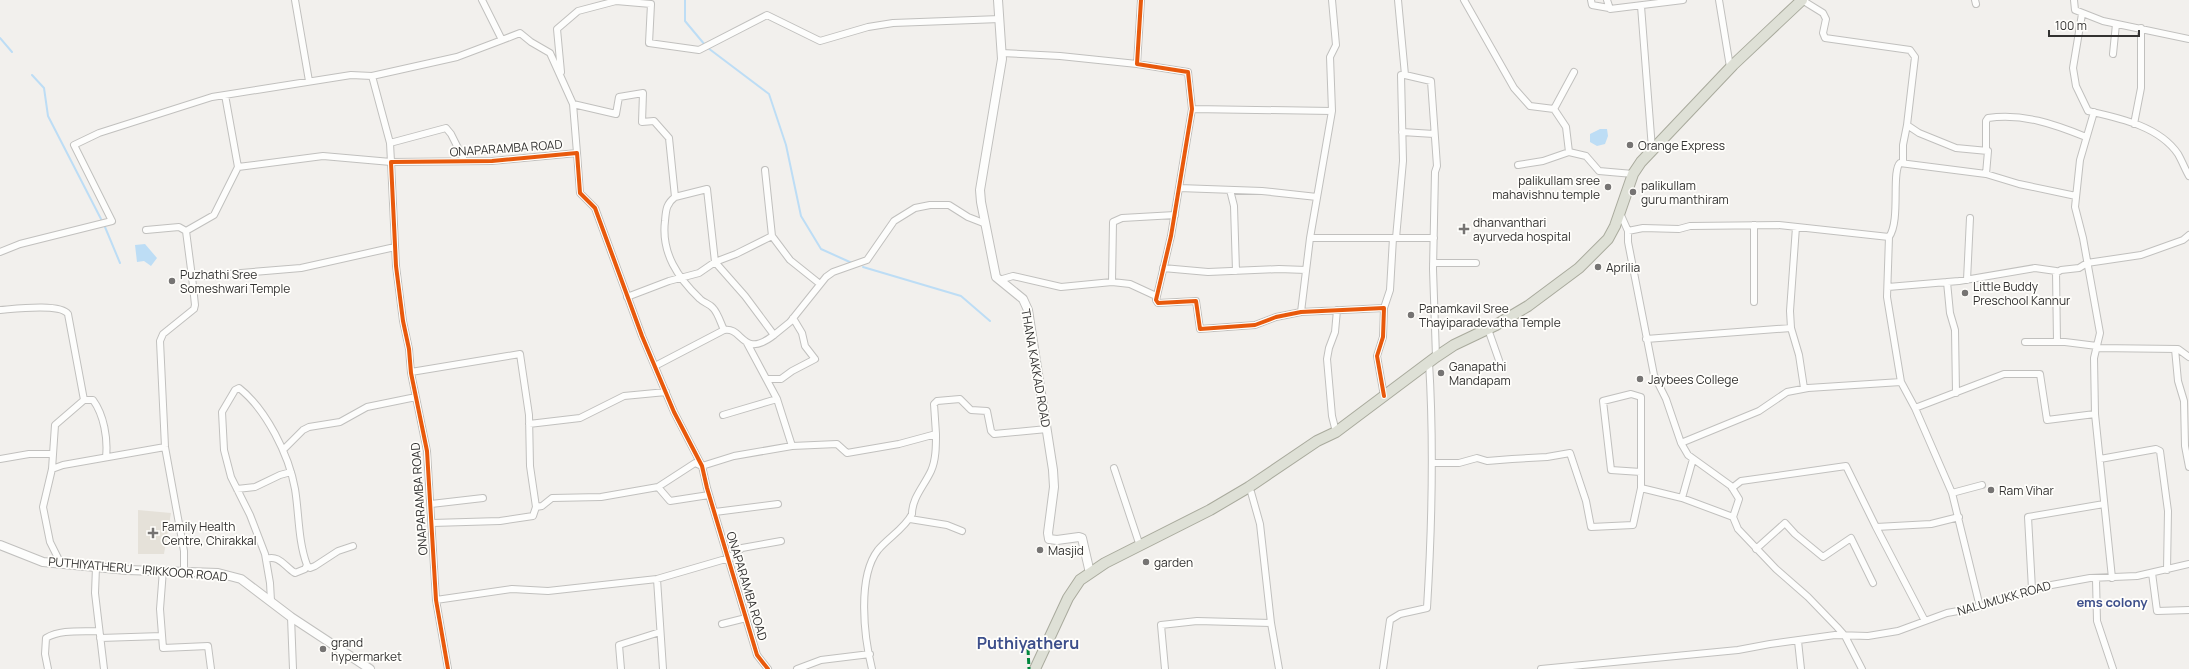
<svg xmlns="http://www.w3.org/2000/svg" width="2189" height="669" font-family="Manrope,sans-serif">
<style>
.built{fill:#e5e1d9}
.water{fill:#bdddf5}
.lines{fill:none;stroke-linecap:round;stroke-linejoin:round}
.stream{stroke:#bdddf5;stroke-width:2}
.minor-casing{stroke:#c1c0be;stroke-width:8}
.secondary-casing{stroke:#c1c0be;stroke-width:10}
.trunk-casing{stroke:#a9aa9d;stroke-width:12}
.minor{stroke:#fdfdfc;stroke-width:6}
.secondary{stroke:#fdfdfc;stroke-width:8}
.trunk{stroke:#dee0d6;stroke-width:10}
.quiet{stroke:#00873e;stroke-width:3;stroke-dasharray:6 3;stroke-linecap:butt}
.cycleway-casing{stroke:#fffefb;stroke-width:6}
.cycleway{stroke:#e8590c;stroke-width:4}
.poi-dot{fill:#767473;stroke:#fffefb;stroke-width:1.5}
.labels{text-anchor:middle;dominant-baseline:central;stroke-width:3.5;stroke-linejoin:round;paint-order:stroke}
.poi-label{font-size:12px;fill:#333231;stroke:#fffefb;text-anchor:start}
.street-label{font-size:12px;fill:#333231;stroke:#fffefb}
.neighbourhood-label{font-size:13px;font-weight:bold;fill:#3d4f8b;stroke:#fffefb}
.district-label{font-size:16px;font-weight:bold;fill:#3d4f8b;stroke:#fffefb}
</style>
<rect width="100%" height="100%" fill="#f2f0ed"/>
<!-- built -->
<path class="built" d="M138,510l33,3 -7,41h-26z"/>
<!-- water -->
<path class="water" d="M1600,129h7l1,7 -3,8 -8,2 -7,-4v-8z
M145,244l12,14 -6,8 -7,-5 -7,1 -2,-17z"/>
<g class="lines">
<!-- stream -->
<path class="stream" d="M685,0v21l20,24
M0,38l12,14
M708,48l61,46 17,51 15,71 20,33 31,14
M32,75l12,13 4,28 53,103
M105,227l15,36
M863,267l98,29 29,25"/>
<defs>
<path id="minor" d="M295,0l14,81
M482,0l20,40 18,-7 11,9 19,11 23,51 43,10 3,-17 24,-4 -1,29 12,-1 15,17 6,59 32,-8 8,73 30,34 29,39 16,-13 36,-45 7,-5 34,-12 27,-39 21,-13 15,-3h19l19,12 18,7
M1141,0l-4,64 51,8 4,37 -21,127 -15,64 2,3 38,-2 4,28 55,-4 21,-8 25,-5 83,-4 -1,29 -6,19 7,40
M1398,0l7,75 26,6 6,85 -2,6 -2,97 3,88
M1464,0l50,88 16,18 24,3 12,18 3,25
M1591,0l1,5 17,3
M1607,0l3,9 73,-9
M1719,0l11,67
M1802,0l21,13 3,6 -3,14 2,5 85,12 5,7 -8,68
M1975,0l1,4
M2074,0l1,10 28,11 86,18
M1641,6l11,143
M2082,14l-9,54 3,18 12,25c31,7 71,15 90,43 4,7 7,15 11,22
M1001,53l59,3 77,8
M2113,54l3,-30
M561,72l-4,-43 21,-18 38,-10 35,3 -2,39 50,7 68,-35 53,26 48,-14 25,-4 107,-4
M1405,75h-4l2,86 -7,77h38
M573,104l4,49
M1192,109l140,2
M1554,109l20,-37
M2094,112l-14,48 -5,47 8,31 17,95 -6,25 1,56 17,164
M2134,124l7,-36v-60
M1402,132l32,2
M390,143l56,-15 5,6 13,26
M1986,151v-30l2,-3c35,-5 66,6 98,19
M1903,162v-17l4,-20 12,8 37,15 32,3 -2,23
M1518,165l25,-4 26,-9 17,4 13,15 34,3
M238,167l85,-11 68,6 -1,-19 -18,-67
M765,170l7,66
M1179,188l83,3 55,6
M1230,190l4,16 2,65
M675,197c-9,7 -9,13 -10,24 -4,32 13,57 35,78 4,4 10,5 13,9 5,5 8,16 11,22
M1620,213l8,18v11l26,133 12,24 15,44 7,12 43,31 8,13 -6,18 5,12 38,40 32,28 29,30 8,9 17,33
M146,230l33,-3 7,4 6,46 109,-9 94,-21
M186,231l28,-16 24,-48 -13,-72
M1628,231l15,-3 36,1 11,-3 89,-1 110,12 -2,60 14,85 14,26
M1889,237c12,-16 2,-66 11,-74l86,11 33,10 57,12
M1310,238h86
M0,252l20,-8 92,-23 -38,-76 25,-12 113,-36 139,-22 21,1 85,-19 45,-17
M1433,263h43
M1163,268l45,4 71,-3 27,1
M2056,273l5,-3 18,-2 8,-5 54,-8 42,-15 6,-5
M999,280l14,-4 48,11 51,-5 18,2 26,12
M1967,280l3,-62
M1112,282l1,-60 9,-4 53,-3
M1947,282l3,31 5,17 1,63
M1888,287l71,-6 76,-13 21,3 1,71
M627,297l42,-16 30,-8 16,-11 21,-8 36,-18 18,24 30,24
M1754,302v-77
M1384,308l6,-18 3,-52
M0,310c14,-1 60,-7 68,4l16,86 -29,25 -3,44 -9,38 7,35 11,22
M1301,312l9,-74 22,-127 -2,-54 6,-12 -4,-45
M1791,328l8,27 5,33
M1488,329l13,37
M1646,339l145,-11 -1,-17 6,-84
M2025,342h40l32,4
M747,343l30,56 15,47
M2096,348l82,1 11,8
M2175,349l3,32 6,20 1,45 4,21
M655,366l69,-36c19,-4 18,30 50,5
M411,372l109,-18 9,61 1,51 6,41 -3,9 -33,5 -68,2
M768,379h13l11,-8 23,-12 -10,-13 -3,-13 -9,-15
M84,400h9c11,15 15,39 13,57
M723,415l54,-16
M529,424l51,-6 44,-22 42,-4
M1336,432l-4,-16 -5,-57 2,-11 6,-16 2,-22
M1681,443l78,-32 28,-19 21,-4 93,-6
M283,450l20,-20 6,-3 31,-5 27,-15 49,-10
M0,459l29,-5h24
M2100,459l56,-10 4,2 8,60 -1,59
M1433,463h26l18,-5 10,3 25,-2 35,-2 23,-4 16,48 5,26 42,-2 8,-37
M1114,468l26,78
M52,469l11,-4 102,-18
M1641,472l-30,-2 -8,-69 28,-7 10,3v91l41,10 11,-39
M1732,488l9,-7 105,-15 30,61
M237,489l18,-2 25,-12 11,-3
M1952,493l-37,-85 89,-34h36l7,46 48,-6
M709,495l-39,6 -12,-14 37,-24 7,3 32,-10 58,-10 45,-2 10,9 52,-9 37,-10 -2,-30 3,-3 23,-2 11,11 16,1 4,20 3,3 53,-5
M1682,498l51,19
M431,504l52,-6
M536,507l6,-1 10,-8 49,-1 57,-10
M715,512l63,-8
M910,519l37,6 15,6
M1756,549l29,-26 10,11 28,23 28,-19 22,45
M266,559c13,-5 19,8 29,14l10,-4 2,-4
M96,567l-1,26 9,76
M163,570l-3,39 3,39 45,-2 3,23
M184,572v-21l-19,-104 -5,-106 3,-7 31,-25 1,-4 -3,-28
M2152,573l5,38 32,-1
M657,579l6,90
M2096,579l1,42 16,48
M2032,589l-4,-72 76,-13
M436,600l76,-11 36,2 109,-12 72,-21 13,-10 39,-7
M271,601l-1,-18 -5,-29 -15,-39 -19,-38 -7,-27 -2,-38 13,-22 4,-2c27,21 50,67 56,101 4,24 3,52 12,76l3,3 5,-2 23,-15 15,-5
M1980,607l-28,-114 30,-8
M291,617l2,52
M1925,621l-49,-94 55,-3 28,-7
M1271,623l8,46
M722,624l24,-6
M100,638l62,-2
M1798,641l3,28
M48,669l-3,-15 1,-16c16,-9 36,-6 53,-7
M448,669l-12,-69 -9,-149 -16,-78 -2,-24 -6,-28 -7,-55 -5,-104 101,-1 85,-8 3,40 15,15 47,128 32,76 28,54 5,22 50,167 11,14
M621,669l-2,-24 41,-13
M797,669l24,-9 49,-6
M872,669c-8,-32 -15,-92 6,-119 10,-12 27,-22 34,-36 0,-16 12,-28 19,-43 5,-11 5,-25 5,-37
M1165,669l-4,-44 36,-4 74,2 -11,-99 -9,-32
M1383,669l7,-49 10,-6 27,-6c5,-82 7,-164 2,-246
M1541,669l197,-19 32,-6 65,-9 33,1 30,-5 49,-18 33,-6 40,-15 26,-6 44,-8 47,-2 52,-12"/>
<path id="secondary" d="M998,0l4,59 -22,131 1,12 15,75 27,22 5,11 25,160 1,17 -6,46 1,6 8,1 22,-3 3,1 8,35
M0,545l43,17 84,8 91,3 23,6 50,38 79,52"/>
<path id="trunk" d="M1035,669l33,-71 12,-18 25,-17 105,-53 39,-23 68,-46 19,-9 100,-75 18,-12 42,-20 32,-19 51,-38 29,-29 7,-13 18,-52 8,-12 92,-97 69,-65"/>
</defs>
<!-- minor casing -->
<use href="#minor" class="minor-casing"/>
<!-- secondary casing -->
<use href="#secondary" class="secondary-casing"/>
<!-- trunk casing -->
<use href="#trunk" class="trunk-casing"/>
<!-- minor -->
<use href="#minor" class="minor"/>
<!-- secondary -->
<use href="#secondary" class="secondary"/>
<!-- trunk -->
<use href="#trunk" class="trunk"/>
<!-- quiet -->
<path class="quiet" d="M1028,649l1,20"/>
<defs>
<path id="cycleway" d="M1141,0l-4,64 51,8 4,37 -21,127 -15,64 2,3 38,-2 4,28 55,-4 21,-8 25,-5 83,-4 -1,29 -6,19 7,40
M448,669l-12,-69 -9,-149 -16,-78 -2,-24 -6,-28 -7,-55 -5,-104 101,-1 85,-8 3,40 15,15 47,128 32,76 28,54 5,22 50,167 11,14"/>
</defs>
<!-- cycleway casing -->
<use href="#cycleway" class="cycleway-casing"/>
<!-- cycleway -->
<use href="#cycleway" class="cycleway"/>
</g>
<!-- markers -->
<g class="poi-dot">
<circle cx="1630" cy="145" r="4"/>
<circle cx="1608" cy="187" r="4"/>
<circle cx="1633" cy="192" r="4"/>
<path d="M1462 223h4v4h4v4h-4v4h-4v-4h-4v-4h4z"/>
<circle cx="1598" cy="267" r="4"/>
<circle cx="172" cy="281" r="4"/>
<circle cx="1965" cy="293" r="4"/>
<circle cx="1411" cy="315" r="4"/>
<circle cx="1441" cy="373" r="4"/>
<circle cx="1640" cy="379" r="4"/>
<circle cx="1991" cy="490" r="4"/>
<path d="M151 527h4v4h4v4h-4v4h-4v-4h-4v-4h4z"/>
<circle cx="1040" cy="550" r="4"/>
<circle cx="1146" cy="562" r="4"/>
<circle cx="323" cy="649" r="4"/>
</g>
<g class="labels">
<!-- poi labels -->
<g class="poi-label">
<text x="1638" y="145">Orange Express</text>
<text x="1600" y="180" text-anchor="end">palikullam sree<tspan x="1600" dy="14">mahavishnu temple</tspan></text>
<text x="1641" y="185">palikullam<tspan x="1641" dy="14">guru manthiram</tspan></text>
<text x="1473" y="222">dhanvanthari<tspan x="1473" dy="14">ayurveda hospital</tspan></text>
<text x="1606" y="267">Aprilia</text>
<text x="180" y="274">Puzhathi Sree<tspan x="180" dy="14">Someshwari Temple</tspan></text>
<text x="1973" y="286">Little Buddy<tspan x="1973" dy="14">Preschool Kannur</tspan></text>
<text x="1419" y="308">Panamkavil Sree<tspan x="1419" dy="14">Thayiparadevatha Temple</tspan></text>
<text x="1449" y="366">Ganapathi<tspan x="1449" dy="14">Mandapam</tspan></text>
<text x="1648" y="379">Jaybees College</text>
<text x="1999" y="490">Ram Vihar</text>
<text x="162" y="526">Family Health<tspan x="162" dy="14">Centre, Chirakkal</tspan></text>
<text x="1048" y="550">Masjid</text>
<text x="1154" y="562">garden</text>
<text x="331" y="642">grand<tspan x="331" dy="14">hypermarket</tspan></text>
</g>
<!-- street labels -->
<g class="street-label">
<text transform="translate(506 148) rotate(-4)">ONAPARAMBA ROAD</text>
<text transform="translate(1036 368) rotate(80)">THANA KAKKAD ROAD</text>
<text transform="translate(419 499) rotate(-94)">ONAPARAMBA ROAD</text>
<text transform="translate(138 569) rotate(5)">PUTHIYATHERU - IRIKKOOR ROAD</text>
<text transform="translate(747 586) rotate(73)">ONAPARAMBA ROAD</text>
<text transform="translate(2004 598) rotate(-16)">NALUMUKK ROAD</text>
</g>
<!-- neighbourhood labels -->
<g class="neighbourhood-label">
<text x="2112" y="602">ems colony</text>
</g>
<!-- district labels -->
<g class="district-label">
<text x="1028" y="643">Puthiyatheru</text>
</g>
</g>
<!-- scale -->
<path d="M2049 30v6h90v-6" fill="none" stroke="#333231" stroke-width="2"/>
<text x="2055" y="30" font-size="12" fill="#333231" stroke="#fffefb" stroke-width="3" paint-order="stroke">100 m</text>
</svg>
